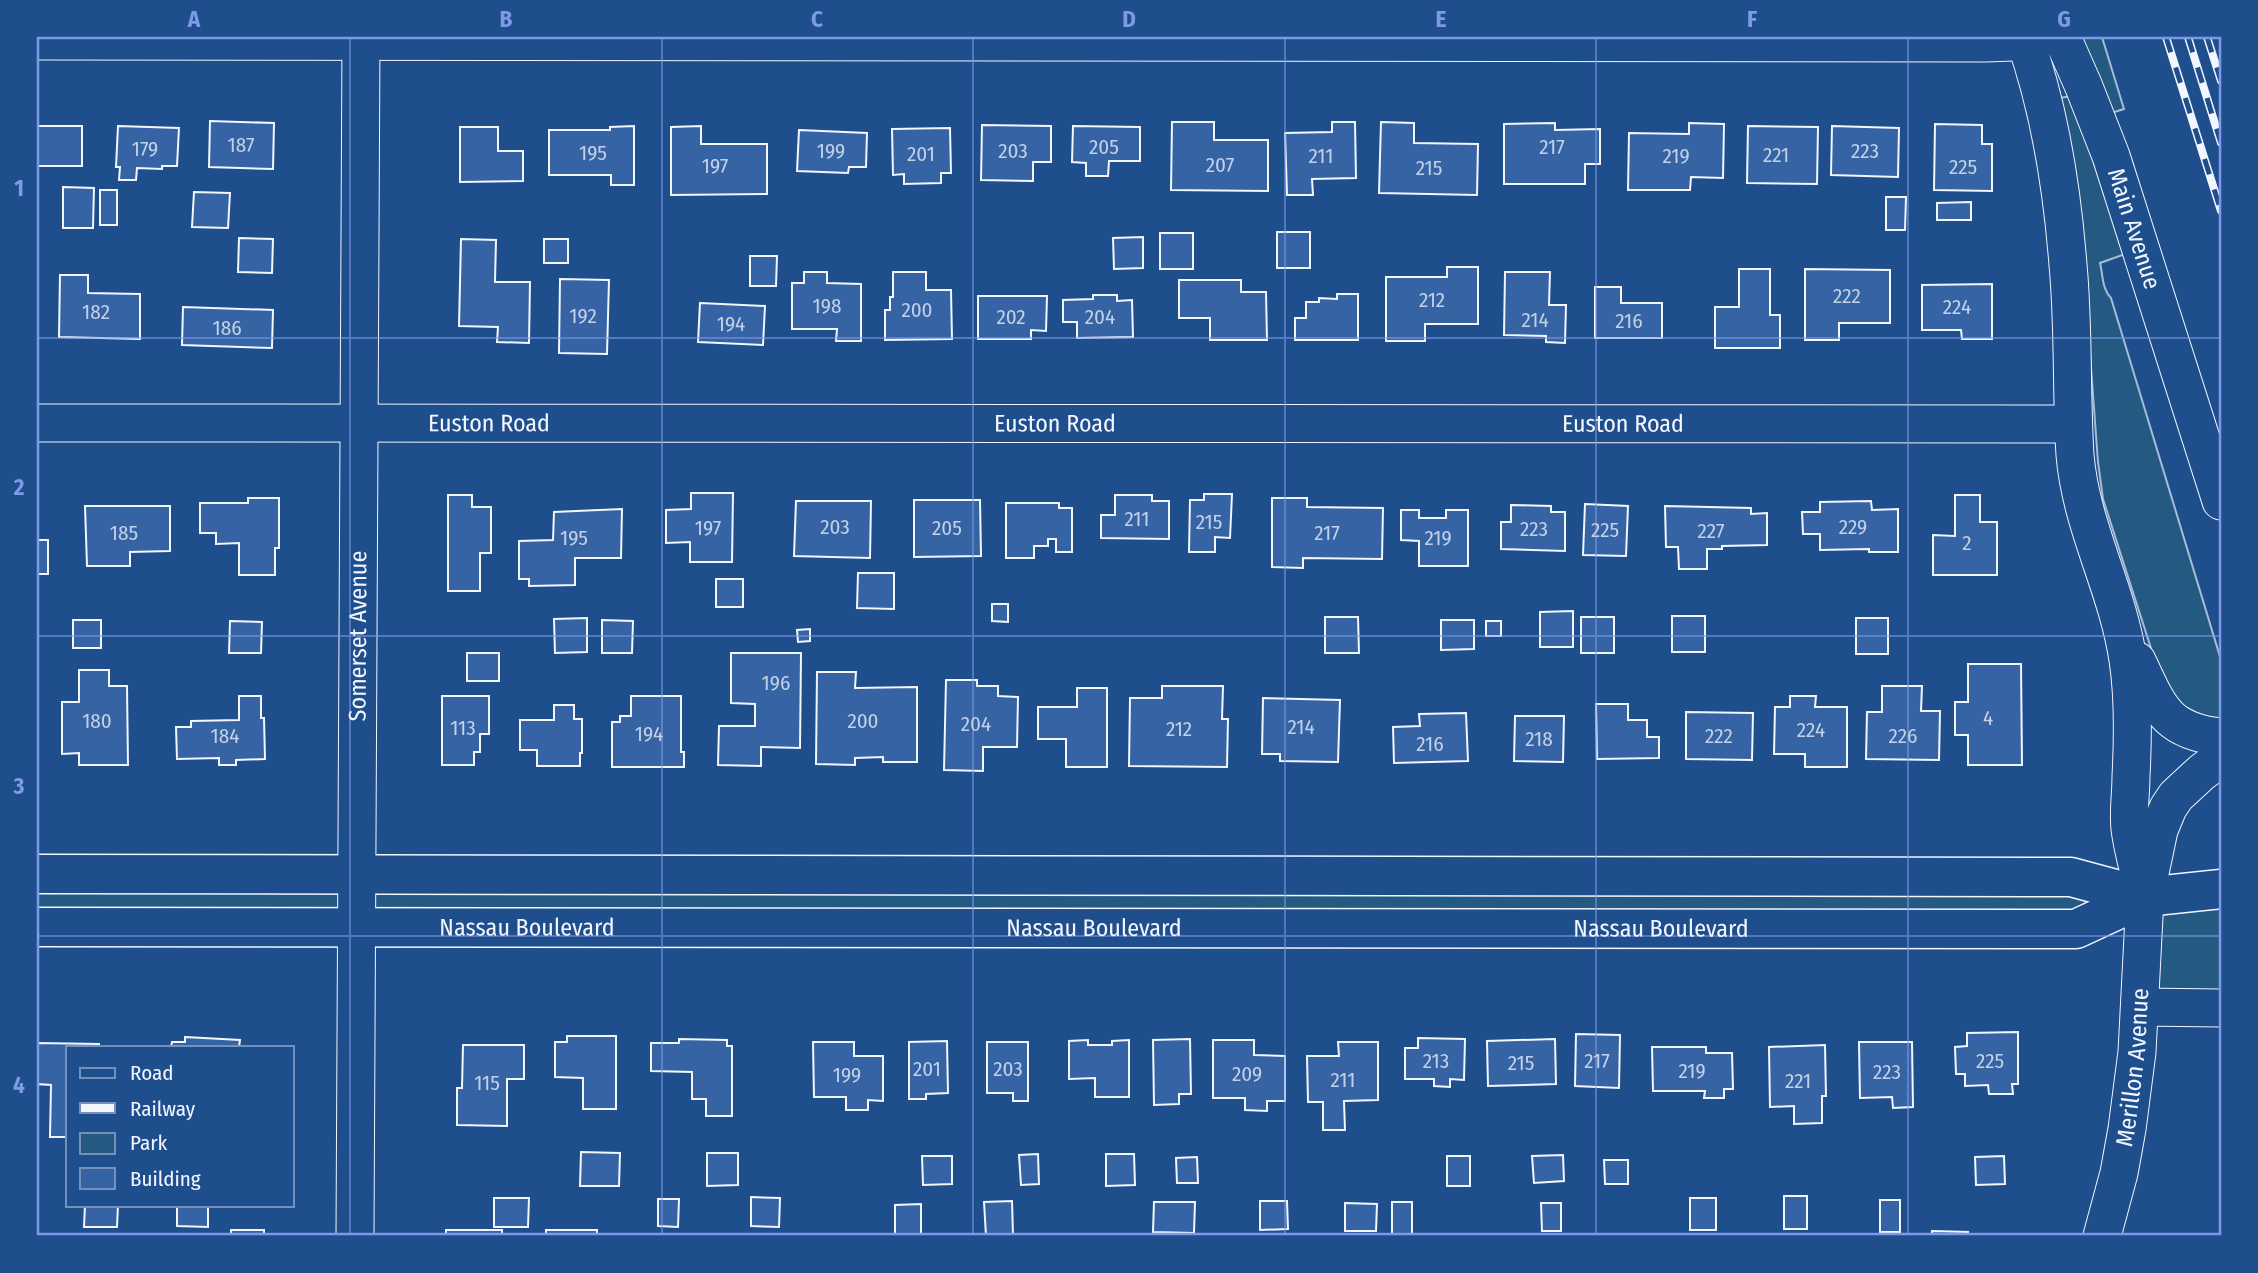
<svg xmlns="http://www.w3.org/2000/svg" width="2258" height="1273" font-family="'Fira Sans Condensed',sans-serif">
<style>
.green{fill:#245a82;stroke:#a8bbd7;stroke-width:2}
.building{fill:#3563a3;stroke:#f2f6ff;stroke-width:2}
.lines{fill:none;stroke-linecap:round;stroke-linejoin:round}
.minor-casing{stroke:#f2f6ff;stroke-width:39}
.major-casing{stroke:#f2f6ff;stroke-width:41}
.minor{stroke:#1f4e8c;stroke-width:37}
.major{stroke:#1f4e8c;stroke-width:38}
.rail-casing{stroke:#f2f6ff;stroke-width:8}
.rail{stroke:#1f4e8c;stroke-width:5;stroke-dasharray:16;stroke-linecap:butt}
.grid{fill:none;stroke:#7d9aea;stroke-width:2;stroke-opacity:0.55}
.labels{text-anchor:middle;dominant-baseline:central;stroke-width:5;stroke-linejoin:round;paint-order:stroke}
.number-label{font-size:21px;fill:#c3d1e8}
.street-label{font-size:24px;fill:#f2f6ff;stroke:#1f4e8c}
.neatline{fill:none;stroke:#7d9aea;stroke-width:2.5}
.grid-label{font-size:23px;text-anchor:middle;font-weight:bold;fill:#7d9aea}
</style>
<rect width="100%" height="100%" fill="#1f4e8c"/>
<!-- green -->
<path class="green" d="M2076,37h26l22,72 -16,5z
M2076,95l52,158 -28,10c3,12 2,26 11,35l110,362v65l-54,-27 -64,-199 -5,-37 -16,-216 -22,-148z
M2011,878l109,24 -44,27 -2039,-2v-48z
M2221,885v123l-81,-1 5,-110z"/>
<!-- building -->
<path class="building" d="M210,121l64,2 -1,46 -64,-2z
M1172,122h42v18h54v51l-97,-1z
M1332,122h23l1,56 -44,1 1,16h-26l-2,-62 47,-1z
M1381,122l33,1v20l64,1 -1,51 -98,-2z
M1555,123v7l45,-1v35h-15v20h-81v-60z
M1689,123l35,1 -1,54 -32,-1 -1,13h-62l1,-57 60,1z
M1935,124l47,1v19h10v47l-58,-1z
M982,125l69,1v36h-18v19l-52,-1z
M37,126h45v40h-45z
M118,126l61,2 -2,38h-15v3l-25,-1 -1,12h-17l1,-13h-4z
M634,126v59h-23v-10h-62v-45h61v-3z
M701,126v18h66v50l-96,1v-68z
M1073,126l67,1v34h-31l-1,15h-22v-13l-14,-1z
M1748,126l70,1 -1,57 -70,-1z
M1832,126l67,2 -1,49 -67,-2z
M460,127h38v24h25v30l-63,1z
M950,128l1,45h-10v10l-37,1v-10l-11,1 -1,-46z
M799,130l68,3 -1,34h-17l-1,6 -51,-2z
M63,187l31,1 -1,40h-30z
M100,190h17v35h-17z
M194,192l36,1 -2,35 -36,-1z
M1886,197h20l-1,33h-19z
M1971,202v18h-34v-17z
M1277,232h33v36h-33z
M1160,233h33v36h-33z
M1143,237v31l-29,1 -1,-31z
M239,238l34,1 -1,34 -34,-1z
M461,239l35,1 -1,42h35l-1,61 -32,-1 1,-15 -39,-1z
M544,239h24v24h-24z
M750,256h27l-1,30h-26z
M1447,267h31v57h-53v17h-39v-64h61z
M1739,269h31v46h10v33h-65v-41h24z
M1805,269l85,1v53h-51v17h-34z
M804,272h23v11l34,1v57h-25l1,-12h-45v-46h12z
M893,272h33v18h25l1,49 -67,1v-30h5v-13h3z
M1505,272h45l-1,33h17l-1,38 -19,-1v-6l-42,-1z
M60,275h28v18l52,1v45l-81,-2z
M560,279l49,1 -2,74 -48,-1z
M1179,280h62v12h25l1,48h-57v-22h-31z
M1992,284v55h-30l-1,-9h-39v-45z
M1595,287h26v16h41v35h-67z
M1337,294h21v46h-63v-22h11v-16h13v-4l18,1z
M1093,295h24v6l15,-1 1,37 -56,1v-16h-14v-22l30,-1z
M978,296h69l-1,35 -15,-1v9h-53z
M700,303l65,3 -2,39 -65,-3z
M183,307l90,3 -1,38 -90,-3z
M691,493h42l-1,69h-42v-20l-24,1v-33l25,-1z
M1204,494h28l-2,44 -15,-1v15h-26l1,-52h14z
M448,495h24v12h19v46h-11v38h-32z
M1115,495h37v6h17v38l-68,-1v-23h14z
M1955,495h25v27h17v53h-64v-40l22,1z
M248,498h31v50h-4v27h-36v-32l-23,1v-11h-16v-30h48z
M1272,498h35v9l76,1 -1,51 -79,-1v10l-31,-1z
M914,500h66l1,56 -67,1z
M796,501h75l-1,57 -76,-2z
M1871,501l1,9 26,-1v43h-29v-3l-49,1v-16h-17l-1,-22h18v-10z
M1006,503h53v5h13v44h-16v-13h-8v7h-14v12h-28z
M1585,504l43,2 -2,50 -43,-1z
M1511,505l40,1v6h14v39l-64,-2v-27h10z
M85,506h85v45l-40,1v14h-43z
M1665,506l86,2v6l16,-1v32l-45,1v3h-15v20h-28l-1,-22h-12z
M622,509l-1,49h-46v27l-46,1v-7h-10v-38l34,-1 1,-28z
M1401,510h18v8h27v-8h22v56h-49v-25l-18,-1z
M37,540h11v34h-11z
M858,573h36v36l-37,-1z
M716,579h27v28h-27z
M992,604h16v18l-16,-1z
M1573,611v36h-33v-35z
M1672,616h33v36h-33z
M1325,617h33l1,36h-34z
M1581,617h33v36h-33z
M587,618v34l-32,1 -1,-34z
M1856,618h32v36h-32z
M73,620h28v28h-28z
M602,620l31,1 -1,32h-30z
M1441,620h33v29l-33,1z
M230,621l32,1 -1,31h-32z
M1486,621h15v15h-15z
M810,629v12l-12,1 -1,-12z
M467,653h32v28h-32z
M731,653h70l-1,95 -39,-1v19l-43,-1 1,-39h36v-22l-24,-1z
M1968,664h53l1,101h-54v-30h-13v-33h13z
M79,670h30v16h18l1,79h-49v-12l-17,1v-52h17z
M817,672h39l-1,16 62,-1v75h-34v-5l-28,1v7l-39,-1z
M946,680h31v6h21v10l20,1 -1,50h-34v24l-39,-1z
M1162,686h61l-1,33h6l-1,48 -98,-1 1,-68h32z
M1882,686h40l-1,25h19l-1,49 -73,-1 1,-47h15z
M1077,688h30v79h-41v-28h-28v-32h39z
M239,696h22v22h3l1,41 -29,1v5h-17v-7l-42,1 -1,-32h15v-6l48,-1z
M442,696h47v38h-9v18h-6v13h-32z
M631,696h50v56h3v15h-72v-45h8v-6h11z
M1790,696h26l-1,11h32v60h-42v-13h-31l1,-47h15z
M1263,698l77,2 -2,62 -58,-1v-7h-18z
M1596,704h32v16h19v17h12v21l-62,1z
M554,705h20v14h8v34h-2v13h-43v-16h-17v-30h34z
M1686,712l67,1 -1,47 -66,-1z
M1466,713l2,48 -74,2 -1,-36 27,-1 -1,-12z
M1515,716h49l-1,46 -49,-1z
M2018,1032v52h-6l1,10h-24l-1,-9 -23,1v-12h-9l-1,-27 12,-1v-13z
M1576,1034l44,1 -1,53 -44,-2z
M567,1036h49v73h-33v-31l-28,-1v-35h12z
M185,1037l55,3 -1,7h-68l1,-5h13z
M1418,1038l47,1 -1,41 -14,-1v8l-16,-1v-7h-29v-31h13z
M679,1039l48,1v6h5v70h-26v-17h-14v-27l-41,-1v-28h28z
M1190,1039l1,55h-12v10l-25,1 -1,-65z
M1555,1039l1,45 -68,2 -1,-45z
M1088,1040v5h24v-4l17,-1v57h-34v-19l-26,1v-38z
M1213,1040h41v15l31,1v45h-18v10l-22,-1v-12h-32z
M947,1041l1,52 -22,1v5h-17v-57z
M813,1042h41v14h29v45l-15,-1v10h-22v-13h-32z
M987,1042h41v59h-15v-8h-26z
M1338,1042h40v58l-34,1 1,29h-22v-28h-15l-1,-46h32z
M1859,1042h53l1,65 -20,1 -1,-11 -32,1z
M37,1043l62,1v3h-31v90h-18l1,-52 -14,-1z
M463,1045h61v34h-17v47l-50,-1v-37h5z
M1825,1045l1,51h-4v27l-28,1v-18l-24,1 -1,-60z
M1652,1047h54v6h26l1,36h-9v9h-20l1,-7h-52z
M581,1152l39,1 -1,33h-39z
M707,1153h31v32l-31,1z
M1038,1154l1,30 -18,1 -2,-30z
M1106,1154h28l1,31 -29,1z
M1563,1155l1,26 -30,2 -2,-27z
M922,1156h30v28l-29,1z
M1447,1156h23v30h-23z
M2004,1156l1,28 -29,1 -1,-28z
M1197,1157l1,26h-21l-1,-25z
M1604,1160h24v24h-23z
M1784,1196h23v33h-23z
M751,1197l29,1 -1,29 -28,-1z
M494,1198h35l-1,29h-34z
M1690,1198h26v32h-26z
M658,1199h21l-1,28 -20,-1z
M1880,1200h20v32h-20z
M1012,1201l1,34 -27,1 -2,-34z
M1260,1201h27l1,28 -28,1z
M1154,1202h41l-1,31 -41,-1z
M1392,1202h20v33h-20z
M1345,1203l32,1 -1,27h-31z
M1541,1203h20v28h-19z
M921,1204v30l-26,1v-30z
M85,1205h33l-1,22h-33z
M177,1205h31v22l-31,-1z
M231,1230h33v6h-33z
M446,1230h56v6h-56z
M546,1230h51v6h-51z
M1932,1231l36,1v4h-36z"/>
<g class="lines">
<defs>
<g id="minor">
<path d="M2024,37c26,73 38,150 44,228 6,63 3,127 7,190 6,72 43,135 53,205 6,39 5,78 3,116 0,18 -3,36 -1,53 3,23 10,46 15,68"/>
<path id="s1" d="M2062,37l22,50 27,69 110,345"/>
<path d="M37,41l1949,2 26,-1 34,-5"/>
<path id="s2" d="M37,423l2036,1"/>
<path d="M2137,661c22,46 28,70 84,76"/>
<path d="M2140,1007l81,1"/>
<path id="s3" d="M355,1236l6,-1199"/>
<path id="s4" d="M2102,1236l17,-63 8,-44 10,-77 8,-155 14,-67 9,-22 8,-12 26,-24 19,-14"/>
</g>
<g id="major">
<path d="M37,874l2034,3 74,20 76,-8"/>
<path id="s5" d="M37,927l2039,2 69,-32"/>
</g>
</defs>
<!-- minor casing -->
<use href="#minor" class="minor-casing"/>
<!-- major casing -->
<use href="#major" class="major-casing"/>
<!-- minor -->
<use href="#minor" class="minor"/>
<!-- major -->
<use href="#major" class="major"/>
<defs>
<path id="rail" d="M2166,37l55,174
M2188,37l33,106
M2207,37l14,44"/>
</defs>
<!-- rail casing -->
<use href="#rail" class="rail-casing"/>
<!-- rail -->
<use href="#rail" class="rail"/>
</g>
<!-- grid -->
<path class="grid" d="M350,37v1199M662,37v1199M973,37v1199M1285,37v1199M1596,37v1199M1908,37v1199M37,338h2184M37,636h2184M37,936h2184"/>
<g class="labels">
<!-- number labels -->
<g class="number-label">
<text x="241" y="145">187</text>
<text x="1104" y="147">205</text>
<text x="1552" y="147">217</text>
<text x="145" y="149">179</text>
<text x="831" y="151">199</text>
<text x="1013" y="151">203</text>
<text x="1865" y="151">223</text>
<text x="593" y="153">195</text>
<text x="921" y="154">201</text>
<text x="1776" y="155">221</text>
<text x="1321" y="156">211</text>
<text x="1676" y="156">219</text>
<text x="1220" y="165">207</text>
<text x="715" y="166">197</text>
<text x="1963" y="167">225</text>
<text x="1429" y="168">215</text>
<text x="1847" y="296">222</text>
<text x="1432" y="300">212</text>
<text x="827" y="306">198</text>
<text x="1957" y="307">224</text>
<text x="917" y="310">200</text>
<text x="96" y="312">182</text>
<text x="583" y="316">192</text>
<text x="1011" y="317">202</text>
<text x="1100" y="317">204</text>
<text x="1535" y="320">214</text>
<text x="1629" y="321">216</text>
<text x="731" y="324">194</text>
<text x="227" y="328">186</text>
<text x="1137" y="519">211</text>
<text x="1209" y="522">215</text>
<text x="835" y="527">203</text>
<text x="1853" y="527">229</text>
<text x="708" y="528">197</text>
<text x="947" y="528">205</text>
<text x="1534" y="529">223</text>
<text x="1605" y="530">225</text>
<text x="1711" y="531">227</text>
<text x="124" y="533">185</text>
<text x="1327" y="533">217</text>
<text x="574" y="538">195</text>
<text x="1438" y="538">219</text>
<text x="1967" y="543">2</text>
<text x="776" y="683">196</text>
<text x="1988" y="718">4</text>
<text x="97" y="721">180</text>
<text x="863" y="721">200</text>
<text x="976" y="724">204</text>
<text x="1301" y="727">214</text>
<text x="463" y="728">113</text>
<text x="1179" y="729">212</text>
<text x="1811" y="730">224</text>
<text x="649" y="734">194</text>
<text x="225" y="736">184</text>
<text x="1719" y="736">222</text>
<text x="1903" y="736">226</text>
<text x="1539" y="739">218</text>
<text x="1430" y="744">216</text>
<text x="1436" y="1061">213</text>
<text x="1597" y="1061">217</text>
<text x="1990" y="1061">225</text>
<text x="1521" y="1063">215</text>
<text x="927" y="1069">201</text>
<text x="1008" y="1069">203</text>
<text x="1692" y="1071">219</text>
<text x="1887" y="1072">223</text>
<text x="1247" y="1074">209</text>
<text x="847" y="1075">199</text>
<text x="1343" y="1080">211</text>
<text x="1798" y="1081">221</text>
<text x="487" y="1083">115</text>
</g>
<!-- street labels -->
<g class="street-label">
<text stroke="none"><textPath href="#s1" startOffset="205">Main Avenue</textPath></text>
<text stroke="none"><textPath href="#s2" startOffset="452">Euston Road</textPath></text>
<text stroke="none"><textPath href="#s2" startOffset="1018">Euston Road</textPath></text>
<text stroke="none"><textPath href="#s2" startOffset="1586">Euston Road</textPath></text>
<text stroke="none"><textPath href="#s3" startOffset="600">Somerset Avenue</textPath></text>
<text stroke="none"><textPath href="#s5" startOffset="490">Nassau Boulevard</textPath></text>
<text stroke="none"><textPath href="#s5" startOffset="1057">Nassau Boulevard</textPath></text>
<text stroke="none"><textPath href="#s5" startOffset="1624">Nassau Boulevard</textPath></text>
<text stroke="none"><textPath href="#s4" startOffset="172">Merillon Avenue</textPath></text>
</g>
</g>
<!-- border -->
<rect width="2258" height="1273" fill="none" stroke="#1f4e8c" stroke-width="77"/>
<!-- legend -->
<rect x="66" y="1046" width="228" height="161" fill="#1f4e8c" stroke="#7391ba" stroke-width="2"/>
<rect x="80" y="1068" width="35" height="10" fill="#1f4e8c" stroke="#7391ba" stroke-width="2"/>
<text x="130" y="1080" font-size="21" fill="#f2f6ff">Road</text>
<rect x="80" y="1103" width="35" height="10" fill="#f2f6ff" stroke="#7391ba" stroke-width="2"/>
<text x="130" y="1116" font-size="21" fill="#f2f6ff">Railway</text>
<rect x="80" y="1133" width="35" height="21" fill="#245a82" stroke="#7391ba" stroke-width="2"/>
<text x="130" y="1150" font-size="21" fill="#f2f6ff">Park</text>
<rect x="80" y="1168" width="35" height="21" fill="#3563a3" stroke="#7391ba" stroke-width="2"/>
<text x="130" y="1186" font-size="21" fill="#f2f6ff">Building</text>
<rect x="38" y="38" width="2182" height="1196" class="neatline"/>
<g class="grid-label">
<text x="194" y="27">A</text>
<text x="506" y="27">B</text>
<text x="817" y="27">C</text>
<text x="1129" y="27">D</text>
<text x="1441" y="27">E</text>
<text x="1752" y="27">F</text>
<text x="2064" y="27">G</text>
<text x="19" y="196">1</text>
<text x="19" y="495">2</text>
<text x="19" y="794">3</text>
<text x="19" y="1093">4</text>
</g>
</svg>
